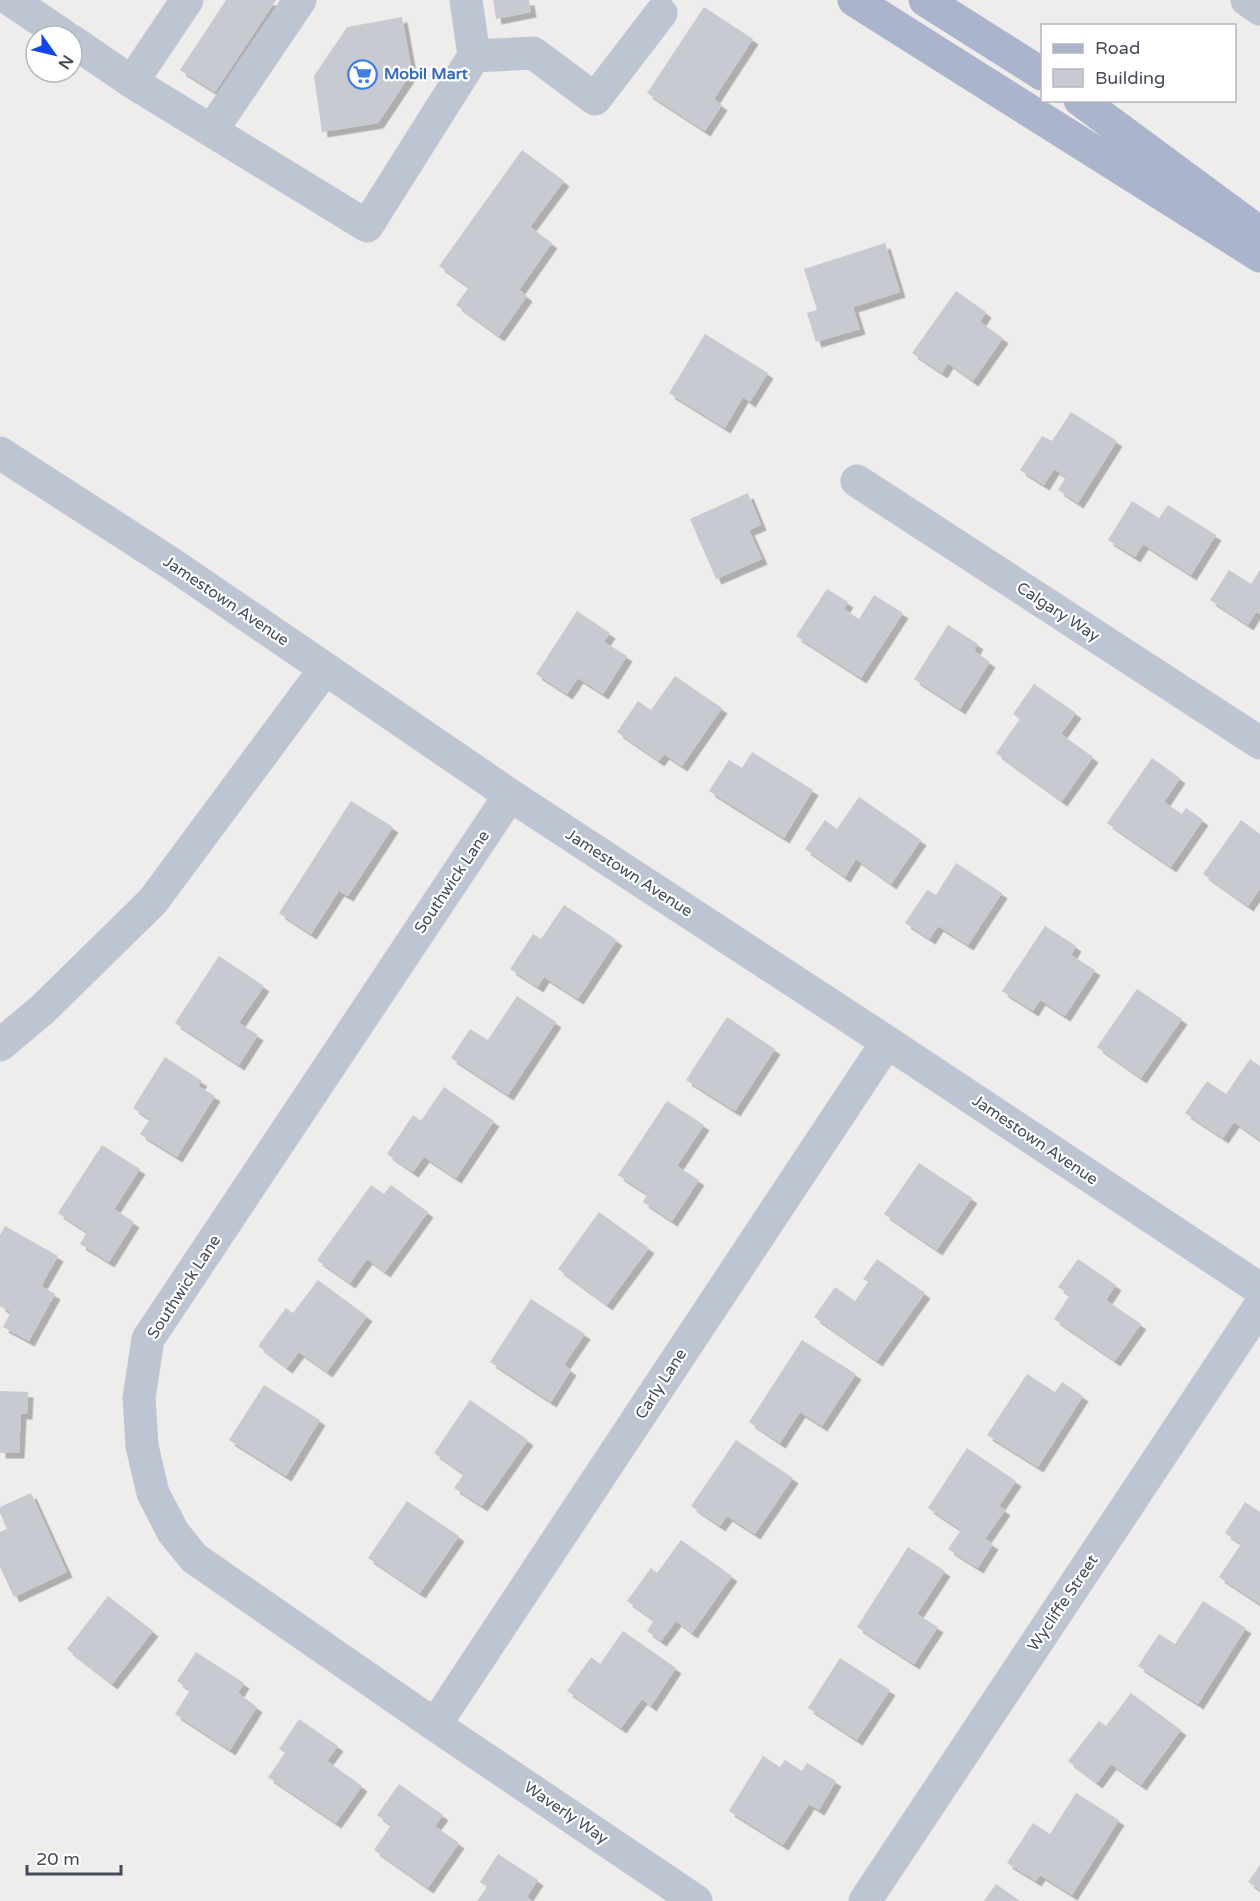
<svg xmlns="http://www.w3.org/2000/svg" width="1260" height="1901" font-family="'Varela Round',sans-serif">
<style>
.building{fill:#c8cad2;filter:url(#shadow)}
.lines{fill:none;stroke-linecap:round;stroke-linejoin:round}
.minor{stroke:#bec5d2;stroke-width:33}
.major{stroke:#aab5cd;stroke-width:33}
.labels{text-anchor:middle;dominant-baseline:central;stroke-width:4.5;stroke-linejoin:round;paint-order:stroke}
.shop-label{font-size:16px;font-weight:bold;fill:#366cbe;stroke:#fff;text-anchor:start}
.street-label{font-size:16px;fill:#444b5a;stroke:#fff}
</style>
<defs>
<filter id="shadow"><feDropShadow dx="5.5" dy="5.5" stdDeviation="0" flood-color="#0004"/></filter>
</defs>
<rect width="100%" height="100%" fill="#efecec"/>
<!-- building -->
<path class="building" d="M226,0h50l-61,92 -35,-22z
M493,0h36l2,12 -35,7z
M704,7l49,32 -39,60 8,6 -17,26 -58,-38z
M402,17l10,55 -34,51 -56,9 -8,-56 33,-49z
M522,150l42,31 -34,46 22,16 -33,47 8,6 -28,40 -43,-31 13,-18 -30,-21z
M885,243l15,49 -47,15 7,22 -44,13 -9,-29 10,-3 -13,-41z
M956,291l30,21 -6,10 23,16 -30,43 -25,-18 -6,10 -30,-20z
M705,334l63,39 -18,29 -7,-5 -18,31 -56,-35z
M1071,412l46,29 -39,62 -20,-13 8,-13 -12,-8 -10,16 -24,-15 22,-34 10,5z
M748,493l13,32 -12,5 13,29 -46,20 -26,-60z
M1132,501l27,17 9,-13 48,30 -25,40 -48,-31 -8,13 -27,-17z
M1229,570l22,14 9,-14v44l-4,-2 -8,13 -38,-25z
M827,589l21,13 -4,7 15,10 15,-24 29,18 -42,65 -65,-42z
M577,611l33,22 -6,9 23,14 -24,38 -25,-16 -11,16 -31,-20z
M948,625l30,19 -4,7 16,11 -30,47 -46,-30z
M675,676l47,32 -40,58 -18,-12 -5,7 -42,-29 21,-31 13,9z
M1034,684l42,29 -15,21 32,23 -31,44 -66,-48 24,-34 -7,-5z
M752,752l61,38 -29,48 -75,-47 20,-31 13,8z
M1152,758l28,20 -16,24 18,12 4,-6 17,12 -32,47 -64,-44z
M859,797l62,43 -30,44 -35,-25 -11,18 -40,-28 20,-29 12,9z
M351,801l42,26 -45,69 -9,-5 -28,43 -32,-21z
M1241,820l19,14v55l-12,17 -45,-32z
M956,863l46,30 -34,52 -30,-19 -8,13 -25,-16 22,-33 9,5z
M564,905l53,35 -39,59 -34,-22 -6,10 -28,-18 23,-35 8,5z
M1045,926l31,20 -5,9 24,15 -30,46 -25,-16 -7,11 -31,-20z
M219,956l45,30 -25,37 19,12 -19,30 -64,-42z
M1137,989l45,30 -41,59 -44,-31z
M517,996l39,26 -48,73 -57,-37 19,-29 18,11z
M727,1017l48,32 -40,62 -49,-31z
M165,1057l37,24 -4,5 17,10 -38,61 -37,-23 10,-15 -17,-11z
M1250,1059l10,7v74l-26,-18 -11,16 -38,-25 22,-32 19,13z
M444,1087l50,34 -38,57 -32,-21 -11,15 -26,-18 26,-39 8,6z
M667,1101l37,24 -27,41 22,14 -27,41 -29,-19 4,-8 -29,-19z
M102,1145l38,24 -26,40 20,13 -25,40 -29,-18 7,-12 -29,-19z
M919,1163l53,35 -35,52 -53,-36z
M371,1185l13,9 7,-9 37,27 -43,60 -18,-13 -17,24 -33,-23z
M599,1212l50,36 -42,57 -49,-36z
M5,1226l53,30 -17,30 14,8 -26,47 -26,-14 8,-15 -11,-6v-71z
M877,1259l48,34 -48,68 -63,-44 21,-30 20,14 13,-19 -5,-3z
M1078,1259l38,26 -10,15 35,24 -26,37 -61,-42 16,-24 -12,-8z
M318,1280l49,36 -40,56 -28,-20 -12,16 -29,-22 28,-38 7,5z
M531,1299l54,35 -21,31 7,5 -20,32 -61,-40z
M802,1340l54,34 -34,52 -22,-14 -20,31 -31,-21z
M1027,1374l28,18 7,-10 21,14 -45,71 -51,-32z
M264,1385l56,35 -34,56 -57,-36z
M0,1391l28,1 -1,22h-6l-2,39h-19z
M470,1400l58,40 -46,66 -28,-18 10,-14 -30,-21z
M736,1440l57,38 -38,56 -28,-18 -7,10 -29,-20z
M967,1448l49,33 -17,25 6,4 -20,29 8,5 -15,24 -30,-19 13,-19 -33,-22z
M31,1493l36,79 -53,25 -14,-30v-35l7,-3 -7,-16v-6z
M407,1501l52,35 -39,57 -52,-35z
M1245,1502l15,10v92l-41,-27 22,-33 -16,-11z
M681,1540l51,36 -40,57 -16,-12 -15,20 -14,-10 7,-11 -27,-19 24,-33 6,5z
M908,1547l37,24 -28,43 21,13 -24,37 -57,-37z
M108,1596l45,35 -41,53 -45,-35z
M1203,1601l43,27 -48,76 -60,-38 21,-32 16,10z
M623,1631l53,37 -25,38 -9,-7 -21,29 -54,-37 24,-34 9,7z
M196,1652l48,31 -6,10 19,14 -27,43 -55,-36 15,-24 -13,-9z
M840,1658l50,32 -33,50 -49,-32z
M1131,1693l50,37 -40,55 -30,-21 -14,19 -29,-22 31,-40 7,5z
M299,1719l39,27 -11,15 35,25 -26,37 -68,-46 17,-24 -6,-4z
M763,1756l17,11 5,-7 17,11 5,-8 29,18 -17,29 -10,-6 -26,41 -54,-34z
M399,1784l44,31 -8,11 24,17 -31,45 -54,-38 17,-25 -14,-10z
M1076,1793l43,27 -47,75 -32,-20 -4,6 -29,-18 26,-40 17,11z
M498,1854l40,26 -11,17 5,4h-55l10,-14 -7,-5z
M1260,1865v25l-12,-8z
M996,1884l24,17h-36z"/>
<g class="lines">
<!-- minor -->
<path class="minor" d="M11,0l53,36
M1247,0l13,9
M72,41l60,41 235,144 107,-170 -8,-56
M474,56l59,-3 62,46 66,-86
M132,82l55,-82
M212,130l88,-130
M0,453l172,111 338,231 377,247 373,247
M857,481l403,262
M510,795l-362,544 -9,59 3,48 11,47 20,39 21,26 241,167 261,176
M0,1045l43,-36 110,-108 172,-232
M435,1725l452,-683
M865,1901l395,-595"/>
<!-- major -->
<path class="major" d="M854,0l406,256
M925,0l117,74
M1080,100l176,130"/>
</g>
<!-- icons -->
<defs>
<symbol id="supermarket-ring" viewBox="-11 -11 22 22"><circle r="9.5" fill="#fff" stroke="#3f7fe0" stroke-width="1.5"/><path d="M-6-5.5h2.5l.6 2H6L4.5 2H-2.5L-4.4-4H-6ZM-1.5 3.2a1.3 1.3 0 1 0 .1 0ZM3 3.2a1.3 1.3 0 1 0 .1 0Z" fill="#3f7fe0"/></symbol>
</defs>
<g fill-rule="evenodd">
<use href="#supermarket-ring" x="346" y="58" width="33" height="33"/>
</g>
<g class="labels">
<!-- shop labels -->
<g class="shop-label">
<text x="384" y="74">Mobil Mart</text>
</g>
<!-- street labels -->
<g class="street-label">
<text transform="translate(226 601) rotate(34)">Jamestown Avenue</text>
<text transform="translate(1058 612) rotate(33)">Calgary Way</text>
<text transform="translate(629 873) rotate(33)">Jamestown Avenue</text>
<text transform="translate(452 882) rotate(-56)">Southwick Lane</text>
<text transform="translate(1035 1140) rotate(34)">Jamestown Avenue</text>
<text transform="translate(184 1287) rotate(-57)">Southwick Lane</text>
<text transform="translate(661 1384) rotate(-57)">Carly Lane</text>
<text transform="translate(1063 1603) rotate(-56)">Wycliffe Street</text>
<text transform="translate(566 1813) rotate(34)">Waverly Way</text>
</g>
</g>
<!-- legend -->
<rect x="1041" y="24" width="195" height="78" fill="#ffffff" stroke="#b4b7bd" stroke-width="1.5"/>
<rect x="1053" y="44" width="30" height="9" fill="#aab5cd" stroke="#b4b7bd" stroke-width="1.5"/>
<text x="1095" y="54" font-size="18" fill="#444b5a">Road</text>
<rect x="1053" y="69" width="30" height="18" fill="#c8cad2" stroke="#b4b7bd" stroke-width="1.5"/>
<text x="1095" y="84" font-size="18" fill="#444b5a">Building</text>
<!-- north arrow -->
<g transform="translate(54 54) rotate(124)"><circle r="28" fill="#ffffff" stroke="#b4b7bd" stroke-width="1.5"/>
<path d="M0-4.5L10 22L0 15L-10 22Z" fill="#1147e4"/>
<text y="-9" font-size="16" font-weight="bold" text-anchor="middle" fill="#444b5a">N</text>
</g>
<!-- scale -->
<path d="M27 1865v9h94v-9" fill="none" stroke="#444b5a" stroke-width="3"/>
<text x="36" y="1865" font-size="18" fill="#444b5a" stroke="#ffffff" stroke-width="4.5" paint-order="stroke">20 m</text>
</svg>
